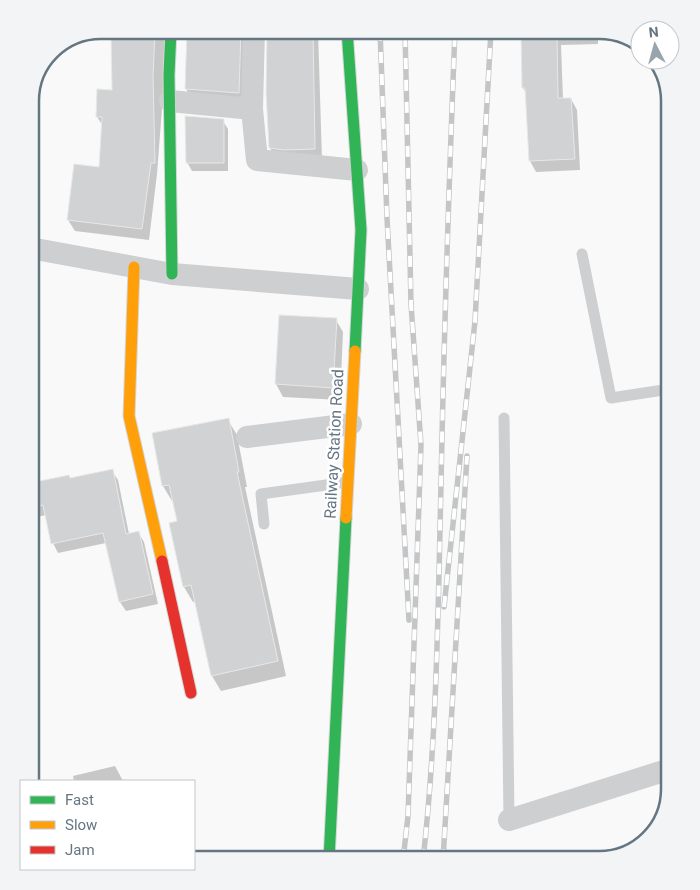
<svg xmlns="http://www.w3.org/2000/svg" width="700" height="890" font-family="Roboto,sans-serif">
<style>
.shadow{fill:#0003}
.building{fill:#d0d2d3;stroke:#e8e8e8}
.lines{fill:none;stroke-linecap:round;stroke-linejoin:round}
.fast-casing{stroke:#d5d6d7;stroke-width:13}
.slow-casing{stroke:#d5d6d7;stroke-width:13}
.jam-casing{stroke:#d5d6d7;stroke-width:13}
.lane{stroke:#cecfd0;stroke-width:11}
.street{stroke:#cecfd0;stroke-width:22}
.fast{stroke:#30b455;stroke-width:11}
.slow{stroke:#ff9f0a;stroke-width:11}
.jam{stroke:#e5322d;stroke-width:11}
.rail-casing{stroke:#c3c5c6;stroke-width:5.5}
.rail{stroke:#fff;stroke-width:4;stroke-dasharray:11;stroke-linecap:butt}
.labels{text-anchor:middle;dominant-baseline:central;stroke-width:5;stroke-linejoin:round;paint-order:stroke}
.street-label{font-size:16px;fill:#657683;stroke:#fff}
.rim{fill:none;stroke:#657683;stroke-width:2.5}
</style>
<rect width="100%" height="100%" fill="#f9f9f9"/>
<!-- shadow -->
<path class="shadow" d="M115,30h53l-11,144 -8,66 -74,-9 -7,-11 32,-52 3,-42 -6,-9 17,-26z
M188,30h67l-10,75 -52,-4 -7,-12z
M267,30h51l4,130h-45l-7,-12 -2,-118z
M545,30h53v14l-37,1 2,54h8l6,11 3,60 -44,2 -6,-11 -4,-68 -3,-5 24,-52z
M223,121l5,8v42h-36l-5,-9z
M280,317l56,3 7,12 -3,68 -57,-3 -7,-13z
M228,420l9,15 10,52h-2l41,189 -65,15 -9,-15 -16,-75 -3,1 -9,-15 -6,-65 -4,-21h-2l-9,-15 -9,-52z
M112,471l6,9 11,54 9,-2 6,10 14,62 -32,7 -6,-9 -14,-59 -48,10 -5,-10 -7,-28 -9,2 -6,-10 39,-28z
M115,766l8,15h-49l-1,-5z"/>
<!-- building -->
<path class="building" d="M187,30h54l-2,63 -54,-4z
M267,30h46l2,119 -31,1 -15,-2 -3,-56z
M137,34h18l-2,41 2,88h-4l-9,66 -75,-9 7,-56 25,3 3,-50h-6l1,-28 15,1 -1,-54z
M557,34l1,64h13l4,61 -46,2 -4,-73h-3l-1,-53z
M185,116l39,3v44h-38z
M279,315l58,3 -4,70 -58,-4z
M229,418l10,54h-2l41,189 -67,15 -20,-91 -8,2 -14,-64 8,-2 -8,-36 -7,1 -10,-53z
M113,469l13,65 13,-3 14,63 -34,8 -16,-69 -52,11 -8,-39 -13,3v-25l39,-8 1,3z"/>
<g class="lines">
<defs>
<path id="fast" d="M171,30l-2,45 3,199
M347,30l14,200 -6,121
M329,860l17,-342"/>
<path id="slow" d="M134,267l-5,149 33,145
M346,518l9,-167"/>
<path id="jam" d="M162,561l29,132"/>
</defs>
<!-- fast casing -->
<use href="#fast" class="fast-casing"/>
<!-- slow casing -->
<use href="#slow" class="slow-casing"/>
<!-- jam casing -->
<use href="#jam" class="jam-casing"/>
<!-- lane -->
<path class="lane" d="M582,254l29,144 59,-9
M504,418l5,402
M264,524l-3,-30 87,-12"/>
<!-- street -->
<path class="street" d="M170,101l82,8 5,51 100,10
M252,109l2,-79
M30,248l142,26 186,15
M247,437l104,-13
M509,820l161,-51"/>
<!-- fast -->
<use href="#fast" class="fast"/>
<!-- slow -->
<use href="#slow" class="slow"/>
<!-- jam -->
<use href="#jam" class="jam"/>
<defs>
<path id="rail" d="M380,30l7,188 22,402
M444,607l31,-286 16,-291
M403,860l5,-44 13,-371 -10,-141 -6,-274
M423,860c14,-124 15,-250 18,-375 3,-152 8,-303 14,-455
M443,860l24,-404"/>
</defs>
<!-- rail casing -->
<use href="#rail" class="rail-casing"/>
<!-- rail -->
<use href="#rail" class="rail"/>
</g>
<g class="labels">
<!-- street labels -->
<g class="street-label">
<text transform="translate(334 444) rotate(-87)">Railway Station Road</text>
</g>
</g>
<!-- crop -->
<path d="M0 0H700V890H0ZM101 39H599A62 62 0 0 1 661 101V789A62 62 0 0 1 599 851H101A62 62 0 0 1 39 789V101A62 62 0 0 1 101 39Z" fill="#f3f4f5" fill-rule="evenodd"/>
<path class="rim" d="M101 39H599A62 62 0 0 1 661 101V789A62 62 0 0 1 599 851H101A62 62 0 0 1 39 789V101A62 62 0 0 1 101 39Z"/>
<!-- legend -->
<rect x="20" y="780" width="175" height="90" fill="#ffffff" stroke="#c1c8cd"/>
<rect x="30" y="796" width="25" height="8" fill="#30b455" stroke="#c1c8cd"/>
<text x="65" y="805" font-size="15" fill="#657683">Fast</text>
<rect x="30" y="821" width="25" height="8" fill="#ff9f0a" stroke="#c1c8cd"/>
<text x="65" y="830" font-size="15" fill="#657683">Slow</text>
<rect x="30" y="846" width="25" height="8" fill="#e5322d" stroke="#c1c8cd"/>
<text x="65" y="855" font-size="15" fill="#657683">Jam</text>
<!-- north arrow -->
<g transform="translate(655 45) rotate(354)"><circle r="24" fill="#ffffff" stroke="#c1c8cd"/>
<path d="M0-4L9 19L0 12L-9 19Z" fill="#99a4ac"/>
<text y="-8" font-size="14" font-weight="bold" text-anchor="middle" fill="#657683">N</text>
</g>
</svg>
